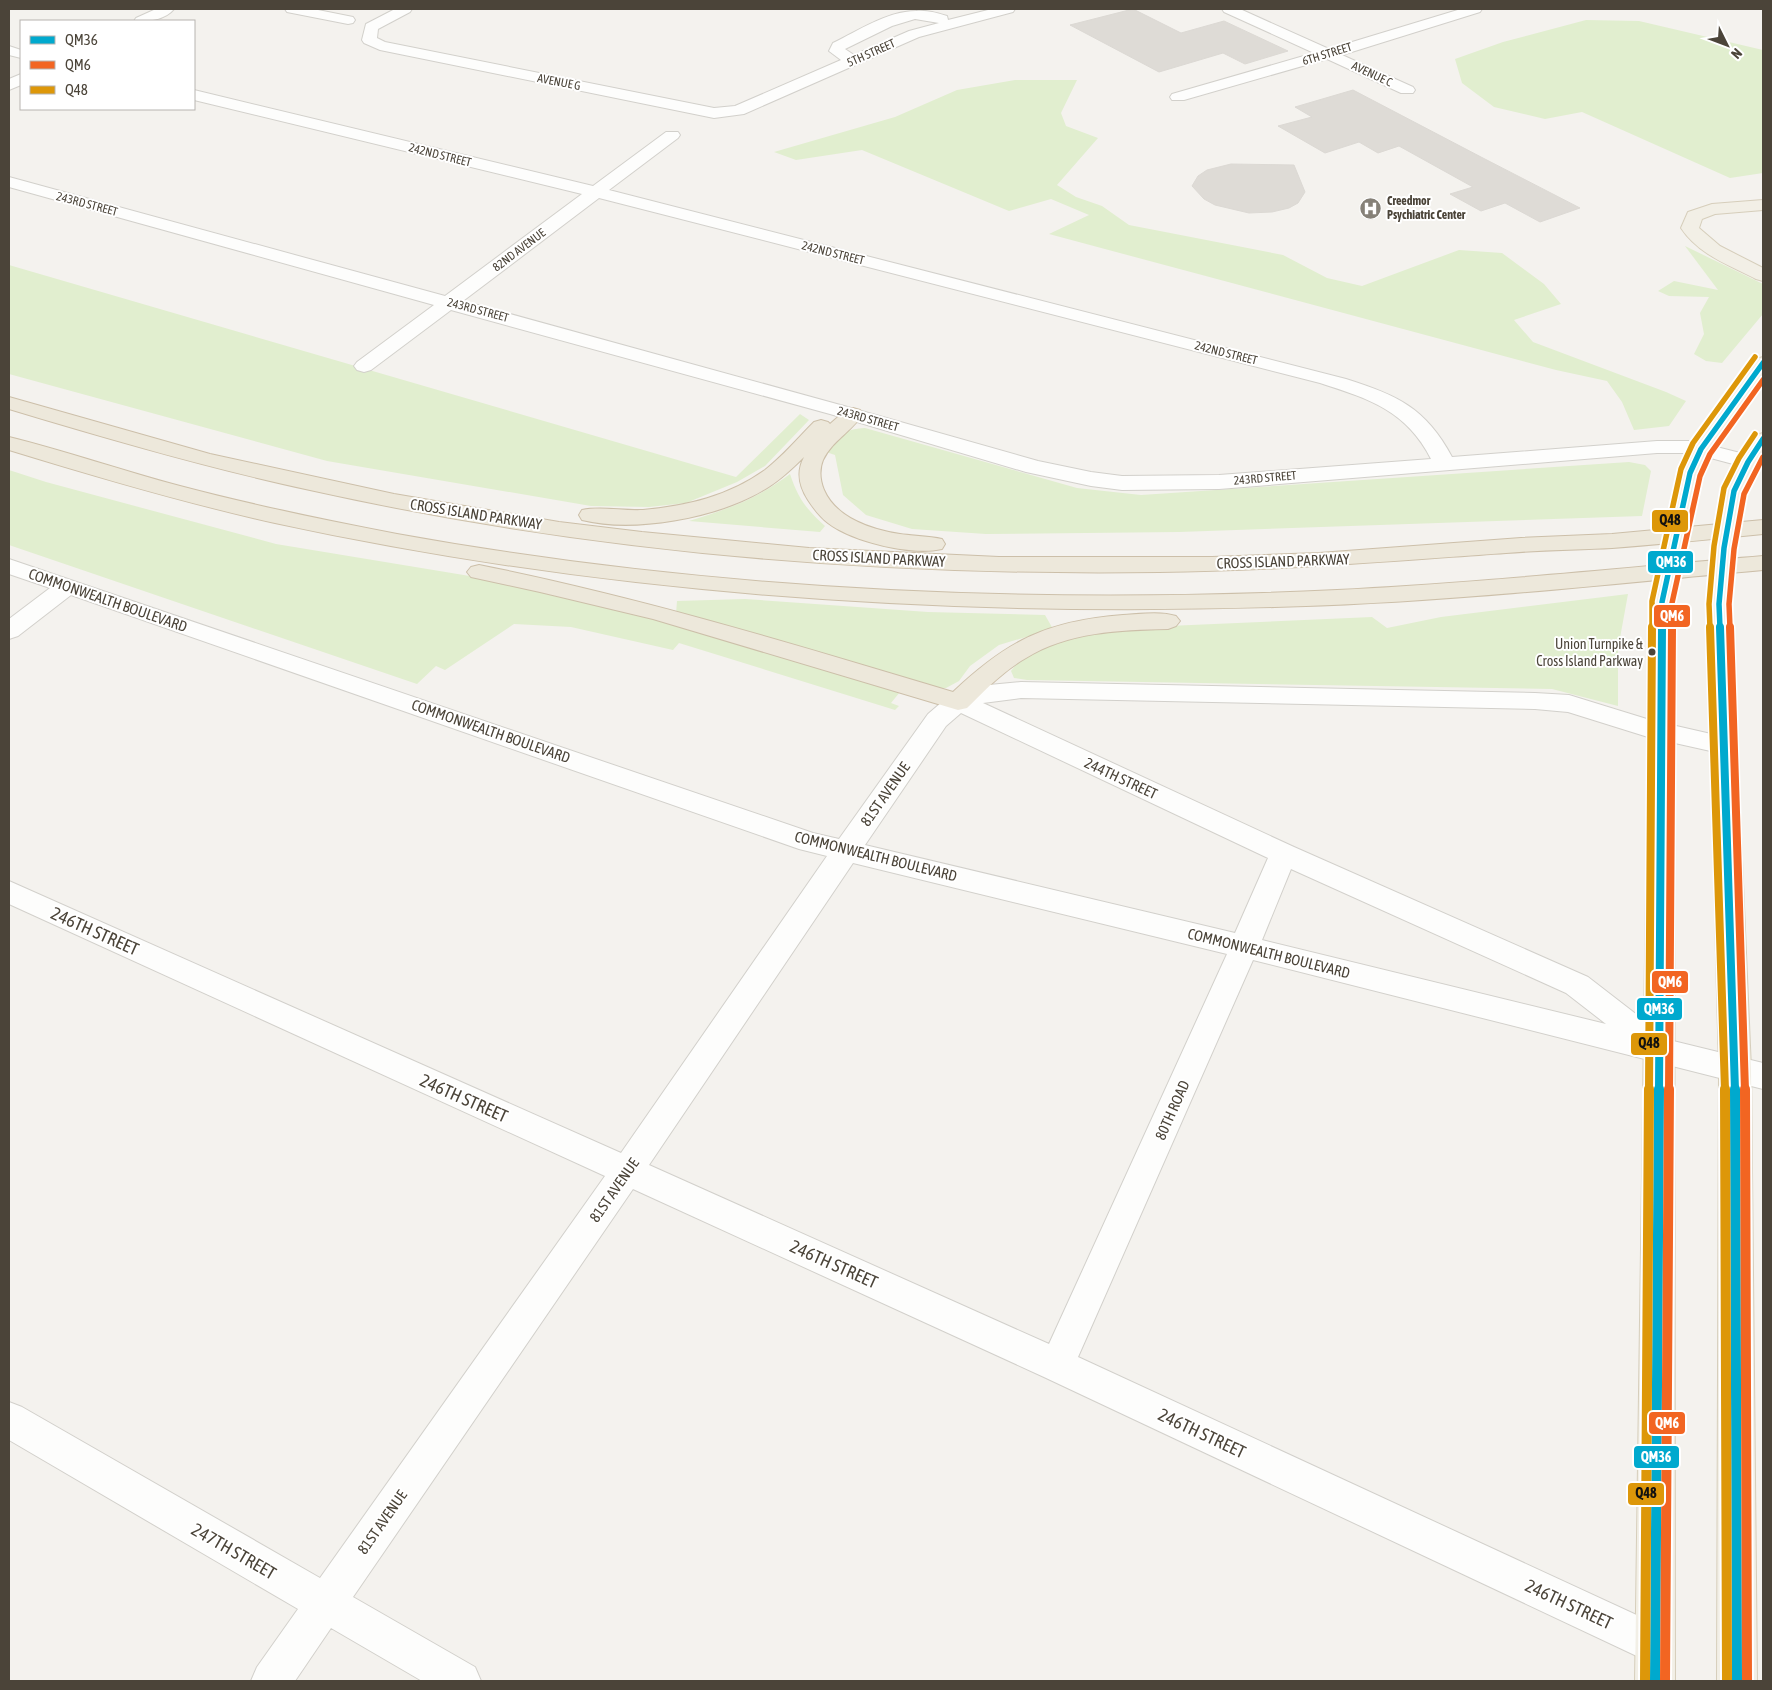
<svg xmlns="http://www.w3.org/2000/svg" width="1772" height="1690" font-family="'Asap Condensed',sans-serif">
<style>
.green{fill:#e1eecf}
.building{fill:#dedbd6;stroke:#dcd9d4}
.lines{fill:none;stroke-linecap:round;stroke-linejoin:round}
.minor-casing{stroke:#d2d0cb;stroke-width:2}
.major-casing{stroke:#d6cebb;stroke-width:2}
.highway-casing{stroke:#ccbfa9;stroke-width:2}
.minor{fill:#fdfdfc;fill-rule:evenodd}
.major{fill:#f2efe6;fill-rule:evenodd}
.highway{fill:#ede8db;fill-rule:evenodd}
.major-bridge-casing{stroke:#d6cebb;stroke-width:23;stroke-linecap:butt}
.major-bridge{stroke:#f2efe6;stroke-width:21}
.bus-1-far2-casing{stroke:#fff;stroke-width:9}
.bus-1-far1-casing{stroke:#fff;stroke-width:11}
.bus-1-casing{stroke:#fff;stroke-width:14}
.bus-2-far2-casing{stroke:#fff;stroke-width:9}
.bus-2-far1-casing{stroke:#fff;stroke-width:11}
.bus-2-casing{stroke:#fff;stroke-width:14}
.bus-3-far2-casing{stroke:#fff;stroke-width:9}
.bus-3-far1-casing{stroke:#fff;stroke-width:11}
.bus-3-casing{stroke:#fff;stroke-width:14}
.bus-1-far2{stroke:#00a9ce;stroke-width:5.5}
.bus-1-far1{stroke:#00a9ce;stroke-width:8}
.bus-1{stroke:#00a9ce;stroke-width:10}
.bus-2-far2{stroke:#f26522;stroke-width:5.5}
.bus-2-far1{stroke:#f26522;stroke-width:8}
.bus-2{stroke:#f26522;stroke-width:10}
.bus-3-far2{stroke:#dd9709;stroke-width:5.5}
.bus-3-far1{stroke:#dd9709;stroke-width:8}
.bus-3{stroke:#dd9709;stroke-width:10}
.bus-dot{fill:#4b4439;stroke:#fff;stroke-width:2}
.labels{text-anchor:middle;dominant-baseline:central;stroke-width:4;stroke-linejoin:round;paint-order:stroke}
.far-street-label{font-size:12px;fill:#4b4439;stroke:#fff}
.far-poi-label{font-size:12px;font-weight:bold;fill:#4b4439;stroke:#fff;text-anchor:start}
.bus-label{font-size:14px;fill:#4b4439;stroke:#fff;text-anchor:end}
.street-label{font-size:15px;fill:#4b4439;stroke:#fff}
.near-street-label{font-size:18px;fill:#4b4439;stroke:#fff}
.line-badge{stroke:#fff;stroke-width:2}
.badge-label{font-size:14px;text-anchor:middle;font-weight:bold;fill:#fff}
.pale-badge-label{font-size:14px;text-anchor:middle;font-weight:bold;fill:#111}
</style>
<rect width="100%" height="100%" fill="#f4f2ee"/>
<!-- green -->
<path class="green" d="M1586,20l53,1 124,29v123l-33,5 -148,-66 -37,7 -51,-12 -32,-24 -7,-24 48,-17z
M1015,80h62l-16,33 5,13 32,12 -41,47 19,12 26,9 27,19 154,30 44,23 35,8 97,-36 43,3 42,31 17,20 -47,16 19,22 133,50 20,9 -17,25 -35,4 -12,-28 -15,-21 -51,-11 -507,-136 40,-19 -38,-16 -42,12 -147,-61 -66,10 -22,-8 121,-35 62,-27z
M1685,246l78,38v30l-41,49 -16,-2 -12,-7 10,-20 -4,-21 9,-16 -40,-1 -11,-5 16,-10 44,9z
M9,265l727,212 64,-63 9,6 -44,46 -28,16 -51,21 -37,4 -58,-1 -264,-45 -318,-87z
M865,428l212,60 64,7 488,-33 16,3 6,6 -9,45 -463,16 -193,2 -74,-5 -46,-14 -23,-20 -8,-40 -9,-3c13,-16 17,-23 39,-24z
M9,470l37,12 230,62 230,38 103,24 291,86 -9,11 8,3 -4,4 -216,-67 -6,7 -102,-23 -57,-3 -69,46 -9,-4 -19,18 -408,-139z
M790,474c8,24 16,35 35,52l-5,6 -131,-11c41,-13 66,-21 101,-47z
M1628,594l-10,55v57l-66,-17 -525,-9 -13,-2 -3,-7 7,-9 31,-17 44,-12 75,-7 204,-9 15,11 54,-11z
M745,599l183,13 117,3 8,14 -54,16 -29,21 -11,15 -13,7 -15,1 -255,-75 1,-13z"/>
<!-- building -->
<path class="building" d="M1133,9l48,24 43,-12 64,30 -43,13 -22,-11 -64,19 -89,-47z
M1353,90l128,67 99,51 -40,14 -35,-19 -24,8 -31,-17 23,-7 -74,-41 -21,7 -19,-11 -34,11 -47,-27 34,-9 -17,-10z
M1231,164l63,1 11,27 -7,11 -9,5 -17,4 -23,1 -34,-8 -11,-6 -12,-13 6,-10 9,-6z"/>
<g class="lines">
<defs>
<path id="minor" d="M156,9h18c-9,11 -27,13 -40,12l2,-3z
M285,9h28l40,8 2,3 -2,3 -5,1 -56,-11 -5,-1z
M395,9h17l-2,3 -32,17 -1,9 8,4 329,66 21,-2 106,-46 -12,-9 4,-8c25,-12 54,-32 83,-32 11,-1 21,2 31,5l1,4 44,-11h23l-2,3 -94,25 -175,77 -30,4 -334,-68 -16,-7 -2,-3 4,-16zM915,19l24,4 -30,8 -55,24 -9,-6 47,-23z
M1222,9h18l89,40 132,-40h21l-2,3 -138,43 71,32 2,3 -2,3h-12l-74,-34 -143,41h-12l-2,-3 2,-3 142,-41 -90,-41z
M9,46l12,4v8l-12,-3z
M21,74v11l-12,5v-11z
M194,90l399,96 73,-54h12l2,3 -2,3 -69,52 737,189c51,16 80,29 106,78l205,-16h36l63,16 3,5 -3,5 -8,1 -56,-15h-35l-438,36 -97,1 -31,-4 -65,-14 -196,-58 -379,-104 -80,60 -7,2 -7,-2 -3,-4 3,-4 77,-57 -425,-118v-10l436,119 137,-102 -388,-94zM599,198l721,185c49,16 86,27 111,76l-212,16 -97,1 -31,-4 -53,-11 -194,-55 -381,-105z
M9,559l804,274 26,6 89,-125 21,-18 40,-11 32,-3 514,11 34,2 81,25 83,19 4,6 -4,6 -9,3 -76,-17 -80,-25 -33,-3 -514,-11 -38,5 311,144 294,130 75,58 2,4 98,24v26l-510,-129 -175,397 591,273 6,14 -6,14 -14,6 -14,-6 -597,-281 -411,-188 -280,408 122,70 6,14h-59l-91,-53 -36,53h-44l6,-14 41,-58 -289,-169v-38l13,5 298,171 285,-402 -596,-272v-23l612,272 206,-297 -28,-7 -728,-254 -53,41 -9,3v-20l41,-31 -41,-14zM961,713l307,145 -33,75 -370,-88 81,-119zM853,863l374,91 -178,390 -400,-179zM1291,869l275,124 40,31 -344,-84z"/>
<path id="major" d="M1763,200v10l-48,4 -13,5 -3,9 21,18 43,22v13l-7,-2c-27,-14 -57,-24 -75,-51l7,-16 24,-8z
M1763,357v20l-52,72 -16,36 -8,2 -8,-2 -3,-5 14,-31 66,-90z
M1763,433v22l-18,36 -3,5 -8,2 -8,-2 -3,-5 14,-29 19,-27z
M1662,595l8,2 4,5 1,1079h-40l15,-1079 4,-5z
M1719,597l8,2 4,5 20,465 6,612h-40l2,-612 -12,-465 4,-5z"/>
<path id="highway" d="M9,397l201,57 184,40 165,28 83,10 167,16 190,9h213l107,-4 202,-15 91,-4 151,-14v14c-50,5 -100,10 -151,14 -35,2 -71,2 -106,5 -116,8 -231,18 -347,19 -285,4 -571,-20 -849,-82 -102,-22 -202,-51 -301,-81z
M853,408l7,2 3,4c-11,17 -31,27 -40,46 -4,10 -3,20 1,30 12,28 48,40 76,44 14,2 28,2 42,5l3,5 -3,5c-30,7 -89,-7 -114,-26 -8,-6 -14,-14 -20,-23 -9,-14 -12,-28 -4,-43 -13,13 -26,25 -42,34 -46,27 -128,42 -180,29l-3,-5 3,-5c19,-4 41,1 61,0 44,-4 86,-14 122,-40 18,-14 33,-32 49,-48l7,-2 7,2 2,2 16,-14z
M9,437c57,14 114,34 171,49 72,19 144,34 217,48 309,56 627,71 940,56 142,-7 284,-22 426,-34v14c-162,15 -325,33 -488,37 -335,10 -672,-13 -1000,-84 -90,-20 -178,-46 -266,-73z
M479,565c161,32 317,80 474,127 55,-52 94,-71 170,-77 17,-1 37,-4 53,1l4,5 -4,5 -8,3c-49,1 -100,3 -142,29 -23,13 -41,32 -59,50l-9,2 -305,-91 -113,-27 -69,-15 -4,-5 4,-5z"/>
</defs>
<!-- minor casing -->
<use href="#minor" class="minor-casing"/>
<!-- major casing -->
<use href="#major" class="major-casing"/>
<!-- highway casing -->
<use href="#highway" class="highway-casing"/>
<!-- minor -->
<use href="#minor" class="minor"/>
<!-- major -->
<use href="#major" class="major"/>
<!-- highway -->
<use href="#highway" class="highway"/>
<defs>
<path id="major-bridge" d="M1662,602l25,-122
M1719,604l5,-56 10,-57"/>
</defs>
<!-- major-bridge casing -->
<use href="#major-bridge" class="major-bridge-casing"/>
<!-- major-bridge -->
<use href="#major-bridge" class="major-bridge"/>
<defs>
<path id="bus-1-far2" d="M1662,628v-26l28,-129 11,-24 62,-86
M1720,628l-1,-24 5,-56 10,-57 14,-29 15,-23"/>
<path id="bus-1-far1" d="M1720,627l15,463
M1659,1090l3,-463"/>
<path id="bus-1" d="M1735,1089l2,592
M1655,1681l4,-592"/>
<path id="bus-2-far2" d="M1672,628v-25l28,-127 10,-22 53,-74
M1730,628l-1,-24 5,-55 10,-55 19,-37"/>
<path id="bus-2-far1" d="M1730,627l15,463
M1669,1090l3,-463"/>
<path id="bus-2" d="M1745,1089l2,592
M1665,1681l4,-592"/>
<path id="bus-3-far2" d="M1652,628v-27l29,-132 12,-26 62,-86
M1710,628l-1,-24 5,-58 10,-58 15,-30 16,-24"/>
<path id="bus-3-far1" d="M1710,627l15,463
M1649,1090l3,-463"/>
<path id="bus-3" d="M1725,1089l2,592
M1645,1681l4,-592"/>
</defs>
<!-- bus-1-far2 casing -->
<use href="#bus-1-far2" class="bus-1-far2-casing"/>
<!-- bus-1-far1 casing -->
<use href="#bus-1-far1" class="bus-1-far1-casing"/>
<!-- bus-1 casing -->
<use href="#bus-1" class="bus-1-casing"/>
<!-- bus-2-far2 casing -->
<use href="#bus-2-far2" class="bus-2-far2-casing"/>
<!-- bus-2-far1 casing -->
<use href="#bus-2-far1" class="bus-2-far1-casing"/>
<!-- bus-2 casing -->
<use href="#bus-2" class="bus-2-casing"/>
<!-- bus-3-far2 casing -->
<use href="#bus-3-far2" class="bus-3-far2-casing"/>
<!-- bus-3-far1 casing -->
<use href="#bus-3-far1" class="bus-3-far1-casing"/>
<!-- bus-3 casing -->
<use href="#bus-3" class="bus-3-casing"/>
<!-- bus-1-far2 -->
<use href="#bus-1-far2" class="bus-1-far2"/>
<!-- bus-1-far1 -->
<use href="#bus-1-far1" class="bus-1-far1"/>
<!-- bus-1 -->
<use href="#bus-1" class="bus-1"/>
<!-- bus-2-far2 -->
<use href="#bus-2-far2" class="bus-2-far2"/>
<!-- bus-2-far1 -->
<use href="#bus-2-far1" class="bus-2-far1"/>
<!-- bus-2 -->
<use href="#bus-2" class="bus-2"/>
<!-- bus-3-far2 -->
<use href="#bus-3-far2" class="bus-3-far2"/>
<!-- bus-3-far1 -->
<use href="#bus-3-far1" class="bus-3-far1"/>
<!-- bus-3 -->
<use href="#bus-3" class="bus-3"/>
</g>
<!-- icons -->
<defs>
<symbol id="hospital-disc" viewBox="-11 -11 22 22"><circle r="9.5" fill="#868178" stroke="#fff"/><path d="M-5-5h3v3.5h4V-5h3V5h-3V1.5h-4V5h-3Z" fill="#fff"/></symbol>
</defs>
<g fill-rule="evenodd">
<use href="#hospital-disc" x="1358" y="196" width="25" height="25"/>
</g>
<!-- markers -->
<circle class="bus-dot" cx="1652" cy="652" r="4.5"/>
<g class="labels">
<!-- far-street labels -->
<g class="far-street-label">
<text transform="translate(871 53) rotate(-24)">5TH STREET</text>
<text transform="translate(1327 54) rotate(-17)">6TH STREET</text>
<text transform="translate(1372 74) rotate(25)">AVENUE C</text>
<text transform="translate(559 82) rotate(11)">AVENUE G</text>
<text transform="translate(440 155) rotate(14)">242ND STREET</text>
<text transform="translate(87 204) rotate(15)">243RD STREET</text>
<text transform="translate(519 250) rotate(-37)">82ND AVENUE</text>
<text transform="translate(833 253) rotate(14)">242ND STREET</text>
<text transform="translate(478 310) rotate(15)">243RD STREET</text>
<text transform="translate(1226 353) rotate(14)">242ND STREET</text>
<text transform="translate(868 419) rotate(16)">243RD STREET</text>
<text transform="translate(1265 478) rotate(-5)">243RD STREET</text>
</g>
<!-- far-poi labels -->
<g class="far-poi-label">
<text x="1387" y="201">Creedmor<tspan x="1387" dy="14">Psychiatric Center</tspan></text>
</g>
<!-- bus labels -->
<g class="bus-label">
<text x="1643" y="644">Union Turnpike &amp;<tspan x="1643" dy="17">Cross Island Parkway</tspan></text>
</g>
<!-- street labels -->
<g class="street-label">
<text transform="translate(476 514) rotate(9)">CROSS ISLAND PARKWAY</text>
<text transform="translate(879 558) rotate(3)">CROSS ISLAND PARKWAY</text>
<text transform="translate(1283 561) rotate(-2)">CROSS ISLAND PARKWAY</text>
<text transform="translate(108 600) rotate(19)">COMMONWEALTH BOULEVARD</text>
<text transform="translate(491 731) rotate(19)">COMMONWEALTH BOULEVARD</text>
<text transform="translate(1121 778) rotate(25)">244TH STREET</text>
<text transform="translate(885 794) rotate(-55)">81ST AVENUE</text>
<text transform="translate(876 856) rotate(14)">COMMONWEALTH BOULEVARD</text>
<text transform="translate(1269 953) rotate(14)">COMMONWEALTH BOULEVARD</text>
<text transform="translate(1172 1110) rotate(-66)">80TH ROAD</text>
<text transform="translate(614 1190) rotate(-55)">81ST AVENUE</text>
<text transform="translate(382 1522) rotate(-55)">81ST AVENUE</text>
</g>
<!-- near-street labels -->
<g class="near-street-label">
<text transform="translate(95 931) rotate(24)">246TH STREET</text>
<text transform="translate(464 1098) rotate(24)">246TH STREET</text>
<text transform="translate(834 1264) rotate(24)">246TH STREET</text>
<text transform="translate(1202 1433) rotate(25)">246TH STREET</text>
<text transform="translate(234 1551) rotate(30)">247TH STREET</text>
<text transform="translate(1569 1604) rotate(25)">246TH STREET</text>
</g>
</g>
<g class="line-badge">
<rect x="1651" y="509" width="38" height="24" rx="5" fill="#dd9709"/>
<rect x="1647" y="550" width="47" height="24" rx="5" fill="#00a9ce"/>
<rect x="1653" y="604" width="38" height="24" rx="5" fill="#f26522"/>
<rect x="1651" y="970" width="38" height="24" rx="5" fill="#f26522"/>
<rect x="1636" y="997" width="47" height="24" rx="5" fill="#00a9ce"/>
<rect x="1630" y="1032" width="38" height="24" rx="5" fill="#dd9709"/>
<rect x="1648" y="1411" width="38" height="24" rx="5" fill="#f26522"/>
<rect x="1633" y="1445" width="47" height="24" rx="5" fill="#00a9ce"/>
<rect x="1627" y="1482" width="38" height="24" rx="5" fill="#dd9709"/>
</g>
<g class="badge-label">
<text x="1671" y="567">QM36</text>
<text x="1672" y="621">QM6</text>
<text x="1670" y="987">QM6</text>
<text x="1659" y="1014">QM36</text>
<text x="1667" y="1428">QM6</text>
<text x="1656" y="1462">QM36</text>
</g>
<g class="pale-badge-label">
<text x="1670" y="525">Q48</text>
<text x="1649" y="1048">Q48</text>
<text x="1646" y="1498">Q48</text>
</g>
<!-- border -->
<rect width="1772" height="1690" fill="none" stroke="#4b4439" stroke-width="20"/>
<!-- legend -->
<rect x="20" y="20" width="175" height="90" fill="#ffffff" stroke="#b7b4b0"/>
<rect x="30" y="36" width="25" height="8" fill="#00a9ce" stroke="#b7b4b0"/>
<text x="65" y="45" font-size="15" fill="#4b4439">QM36</text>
<rect x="30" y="61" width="25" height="8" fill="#f26522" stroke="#b7b4b0"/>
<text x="65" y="70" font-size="15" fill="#4b4439">QM6</text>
<rect x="30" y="86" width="25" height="8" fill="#dd9709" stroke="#b7b4b0"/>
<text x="65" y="95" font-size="15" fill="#4b4439">Q48</text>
<!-- north arrow -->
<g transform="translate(1727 45) rotate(132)" stroke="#ffffff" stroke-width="4" paint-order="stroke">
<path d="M0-4L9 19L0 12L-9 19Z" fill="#4b4439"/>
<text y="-8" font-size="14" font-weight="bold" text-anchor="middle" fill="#4b4439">N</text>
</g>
</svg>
